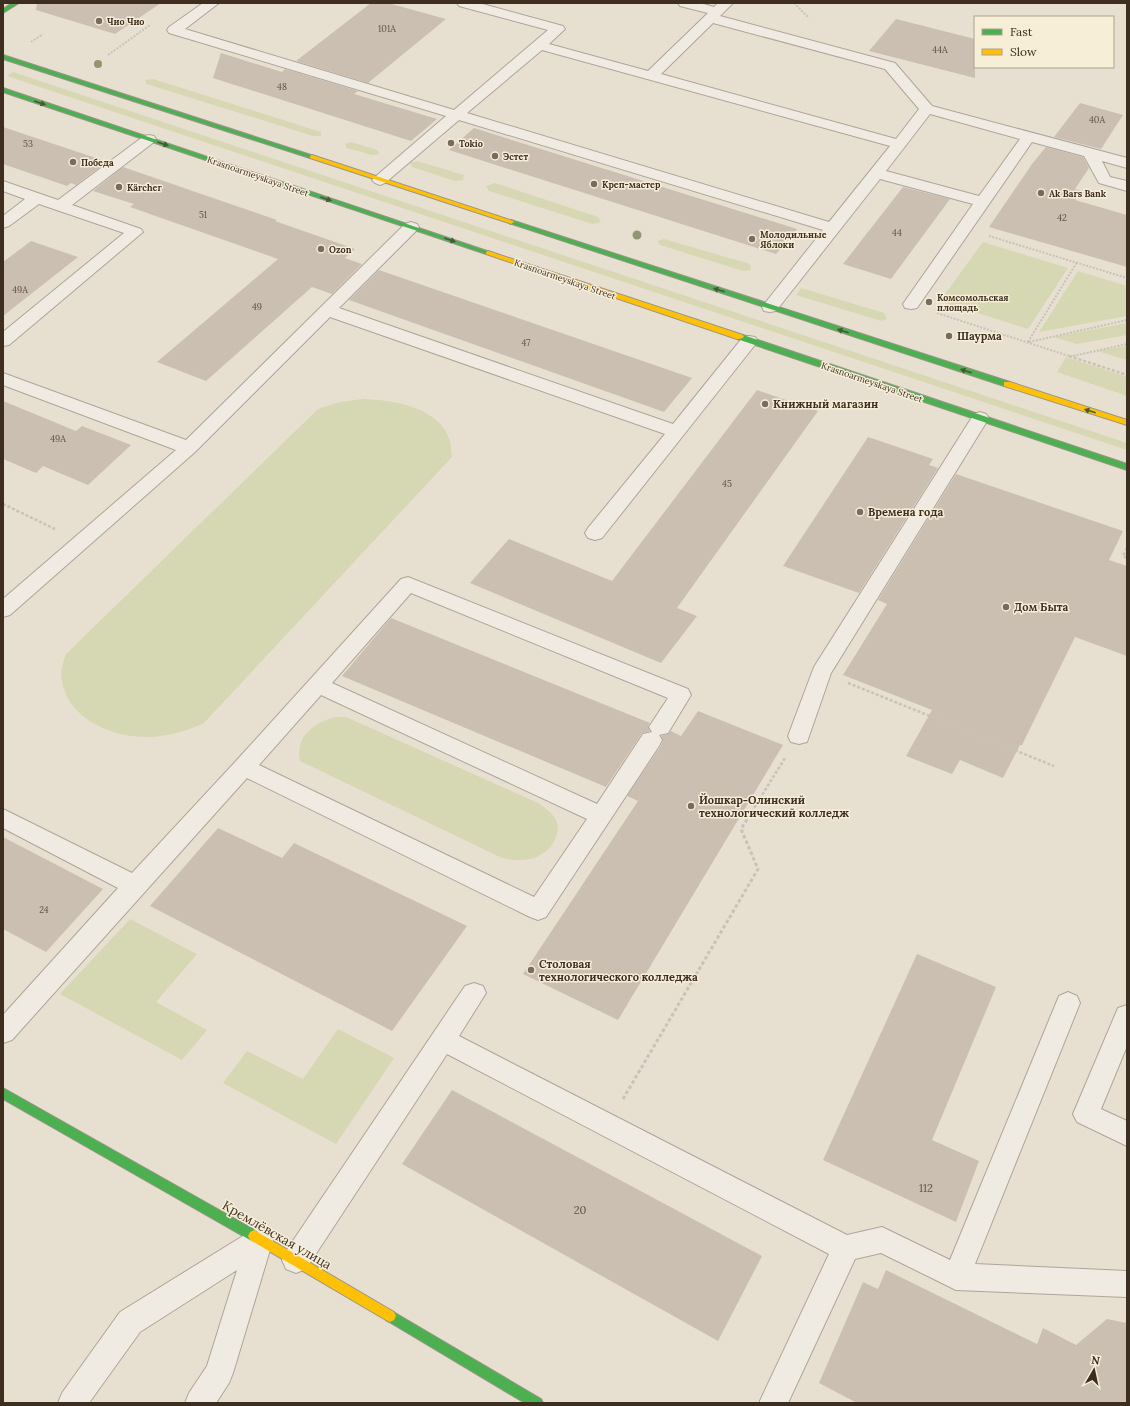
<svg xmlns="http://www.w3.org/2000/svg" width="1130" height="1406" font-family="Lora,serif">
<style>
.green{fill:#d6d7b3}
.building{fill:#cbbfb2}
.lines{fill:none;stroke-linecap:round;stroke-linejoin:round}
.lane-casing{stroke:#ada599;stroke-width:2}
.fast-casing{stroke:#9c958a;stroke-width:2}
.slow-casing{stroke:#9c958a;stroke-width:2}
.path-far2{stroke:#c8c2b9;stroke-width:2;stroke-dasharray:2 1.5;stroke-linecap:butt}
.path-far1{stroke:#c8c2b9;stroke-width:2.5;stroke-dasharray:3 2;stroke-linecap:butt}
.path{stroke:#c8c2b9;stroke-width:3;stroke-dasharray:3.5 2.5;stroke-linecap:butt}
.lane{fill:#efebe3;fill-rule:evenodd}
.fast{fill:#4caf50;fill-rule:evenodd}
.slow{fill:#ffc107;fill-rule:evenodd}
.tree{fill:#929673}
.oneway{fill:#425b31}
.poi-dot{fill:#786c5e;stroke:#f7eed8;stroke-width:1.5}
.labels{text-anchor:middle;dominant-baseline:central;stroke-width:3;stroke-linejoin:round;paint-order:stroke}
.far-poi-label{font-size:9px;font-weight:bold;fill:#3d2e20;stroke:#f7eed8;text-anchor:start}
.number-label{font-size:9px;fill:#605244}
.far-street-label{font-size:9px;fill:#3d2e20;stroke:#f7eed8}
.poi-label{font-size:11px;font-weight:bold;fill:#3d2e20;stroke:#f7eed8;text-anchor:start}
.near-number-label{font-size:11px;fill:#605244}
.near-street-label{font-size:13px;fill:#3d2e20;stroke:#f7eed8}
</style>
<rect width="100%" height="100%" fill="#e7e0d1"/>
<!-- green -->
<path class="green" d="M13,72l1114,371v7l-1120,-374z
M153,79l168,53v4h-8l-166,-52 -2,-4z
M351,142l26,8 3,4 -8,1 -25,-7 -2,-4z
M417,161l47,14 -1,5 -8,1 -43,-14 -2,-4z
M495,183l103,34 3,5 -9,2 -103,-33 -3,-5z
M664,239l86,25 1,6 -8,1 -83,-26 -3,-4z
M983,242l85,26 -40,61 -88,-28z
M1078,271l49,15v30l-88,16z
M801,288l83,25 3,6 -6,2 -85,-26z
M1127,323v12l-50,9 -24,-7z
M1127,346v14l-30,-9z
M1066,357l61,20v19l-70,-24z
M363,399c30,1 77,8 87,42 1,5 1,11 2,16l-249,267c-18,7 -37,13 -56,13 -38,0 -83,-20 -86,-62 0,-7 3,-15 5,-21l252,-245 22,-7z
M335,717h11l192,86c7,5 14,9 18,17 7,17 -9,36 -26,39 -10,2 -19,1 -28,-1l-202,-97c-5,-25 14,-38 35,-44z
M130,919l67,35 -41,48 51,28 -25,30 -122,-66z
M338,1029l56,29 -58,86 -113,-61 24,-32 56,28z"/>
<!-- building -->
<path class="building" d="M37,3h124l-46,31 -79,-24z
M371,3h17l58,16 -78,64 -72,-22z
M896,19l79,20v39l-106,-27z
M221,53l61,19 3,-3 73,22 -4,3 83,25 -26,22 -198,-63z
M1080,103l43,12 -22,34 -47,-12z
M3,127l99,33 5,2 -31,23 -5,-2 -4,3 -64,-22z
M474,128l323,101 -21,25 -327,-104z
M1046,147l37,10 6,11 -14,21 7,2 -7,9 52,15v52l-138,-40 43,-63z
M123,167l154,53 -2,1 80,28 -10,9 17,6 -30,30 -20,-7 -106,94 -49,-19 121,-103 -148,-52 4,-3 -41,-13z
M903,187l47,12 -59,80 -48,-15z
M31,241l47,16 -75,59v-54z
M379,270l313,108 -28,34 -315,-112z
M757,390l61,21 -141,197 20,8 -36,47 -191,-80 39,-44 103,42z
M3,401l73,30 6,-5 49,19 -43,40 -45,-19 -7,7 -33,-14z
M868,437l65,22 -4,6 9,3 -79,125 -76,-27z
M956,474l167,57 -14,29 18,6v90l-52,-19 -53,108h-2l-17,33 -43,-18 -8,14 -46,-18 26,-46 -89,-35 44,-71 -9,-4z
M391,618l259,105 -2,3 2,5 -8,2 -36,54 -264,-111z
M698,711l85,34 -165,275 -95,-46 115,-173 -11,-5 33,-49 3,-6 -2,-5 7,-2 3,-3 10,5z
M218,828l64,30 12,-15 173,83 -75,105 -242,-125z
M3,837l100,52 -57,63 -43,-23z
M917,954l79,33 -64,153 47,21 -23,61 -133,-62z
M452,1090l310,166 -44,85 -316,-177z
M886,1270l151,74 6,-16 33,17 31,-26 20,4v80h-270l-38,-20 44,-101 15,7z"/>
<g class="lines">
<defs>
<path id="lane" d="M203,3h16l-34,26 269,81 94,-80 -89,-24 -2,-3h22l84,23 2,3 -16,15 99,27 60,-58 -28,-7 -2,-3h22l14,4 4,-4h15l-13,13 175,47 37,43 195,52v10l-25,-7 8,16 17,4v10l-28,-8 -15,-27 -52,-14 -115,166 -6,1 -6,-1 -2,-4 70,-100 -93,-25 -104,132 -6,1 -6,-1 -2,-4 61,-77 -364,-110 -74,63 -5,2 -5,-2 -3,-3 3,-3 71,-61 -277,-83 -2,-3 2,-3zM713,23l172,46 34,40 -23,30 -235,-65zM542,50l348,96 -61,76 -362,-109zM930,114l90,25 -41,57 -93,-25z
M149,135l5,1 2,3 -2,3 -82,63 69,24 2,3 -134,113 -6,1v-14l121,-99 -85,-29 -30,22 -6,2v-12l22,-17 -22,-8v-10l55,19 86,-64z
M411,222l6,2 2,3 -2,3 -78,78 334,116 70,-87 6,-1 6,1 3,4 -156,197 -7,2 -7,-2 -3,-5 3,-5 77,-94 -335,-117 -135,135 -185,163 -7,2v-18l173,-149 -173,-65v-12l183,67 219,-216z
M980,412l6,2 3,4 -158,255 -24,69 -8,2 -8,-2 -3,-6 26,-69 160,-253z
M408,577l280,112 3,6 -23,38 -9,2 3,5 -3,6 -113,171 -8,3 -8,-3 -283,-139 -235,262 -9,3v-28l115,-127 -115,-60v-19l129,64 104,-112 165,-182zM411,593l257,105 -19,29 3,5 -9,2 -46,70 -265,-121zM321,695l266,124 -53,78 -275,-132z
M474,983l9,3 3,7 -27,43 388,199 35,-8 68,33 109,-264 9,-4 9,4 3,7 -105,261 152,7v26l-171,-7 -75,-37 -26,6 -67,144h-29l70,-149 -382,-200 -141,215 -10,4 -10,-4 -4,-9 4,-9 179,-265z
M1127,1005v41l-26,63 26,12v25l-50,-24 -4,-8 45,-106z
M260,1227l9,4 4,9 -40,133 -4,10 -13,20h-31l4,-10 18,-27 30,-96 -97,62 -51,71h-31l4,-10 58,-81 131,-81z"/>
<path id="fast" d="M12,3h7l-16,10v-4z
M3,55l311,101 1,1 -5,1 -307,-99z
M3,88l487,164 1,1 -1,1h-4l-483,-162z
M511,220l499,162 1,2 -4,2h-3l-495,-163v-2z
M737,335h6l384,129v6l-390,-131z
M3,1088l255,144 2,4 -2,4 -4,2 -4,-2 -247,-141z
M390,1310l151,89 2,4h-18l-139,-83 -2,-4 2,-4z"/>
<path id="slow" d="M312,155l201,66 1,1 -3,2 -2,-1 -199,-65v-2z
M488,251l255,84 1,2 -4,2h-3l-251,-85v-2z
M1004,382h6l117,38v5l-123,-39z
M254,1230l140,82 2,4 -2,4 -4,2 -4,-2 -136,-80 -2,-4 2,-4z"/>
</defs>
<!-- lane casing -->
<use href="#lane" class="lane-casing"/>
<!-- fast casing -->
<use href="#fast" class="fast-casing"/>
<!-- slow casing -->
<use href="#slow" class="slow-casing"/>
<!-- path-far2 -->
<path class="path-far2" d="M794,3l15,15
M31,42l12,-8
M108,55l42,-30
M989,236l138,42
M937,313l135,44
M1028,342l49,-80
M1029,342l98,-22
M1073,356l54,-12"/>
<!-- path-far1 -->
<path class="path-far1" d="M1069,356l58,19
M3,504l52,25
M1127,548l-4,8 4,2
M848,683l206,83
M749,816l36,-58"/>
<!-- path -->
<path class="path" d="M623,1099l135,-230 -17,-40 9,-14"/>
<!-- lane -->
<use href="#lane" class="lane"/>
<!-- fast -->
<use href="#fast" class="fast"/>
<!-- slow -->
<use href="#slow" class="slow"/>
</g>
<!-- trees -->
<g class="tree">
<circle cx="98" cy="64" r="4"/>
<circle cx="637" cy="235" r="4.5"/>
</g>
<!-- one-way arrows -->
<defs><path id="oneway-solid" d="M-6-.8H1V-3.2L6.5 0L1 3.2V.8H-6Z"/></defs>
<g class="oneway">
<use href="#oneway-solid" transform="translate(40 103) rotate(19)"/>
<use href="#oneway-solid" transform="translate(163 144) rotate(19)"/>
<use href="#oneway-solid" transform="translate(326 199) rotate(19)"/>
<use href="#oneway-solid" transform="translate(450 240) rotate(19)"/>
<use href="#oneway-solid" transform="translate(719 290) rotate(-162)"/>
<use href="#oneway-solid" transform="translate(843 331) rotate(-162)"/>
<use href="#oneway-solid" transform="translate(966 371) rotate(-162)"/>
<use href="#oneway-solid" transform="translate(1090 411) rotate(-162)"/>
</g>
<!-- markers -->
<g class="poi-dot">
<circle cx="99" cy="21" r="4"/>
<circle cx="451" cy="143" r="4"/>
<circle cx="495" cy="156" r="4"/>
<circle cx="73" cy="162" r="4"/>
<circle cx="594" cy="184" r="4"/>
<circle cx="119" cy="187" r="4"/>
<circle cx="1041" cy="193" r="4"/>
<circle cx="752" cy="239" r="4"/>
<circle cx="321" cy="249" r="4"/>
<circle cx="929" cy="302" r="4"/>
<circle cx="949" cy="336" r="4"/>
<circle cx="765" cy="404" r="4"/>
<circle cx="860" cy="512" r="4"/>
<circle cx="1006" cy="607" r="4"/>
<circle cx="691" cy="806" r="4"/>
<circle cx="531" cy="970" r="4"/>
</g>
<g class="labels">
<!-- far-poi labels -->
<g class="far-poi-label">
<text x="107" y="21">Чио Чио</text>
<text x="459" y="143">Tokio</text>
<text x="503" y="156">Эстет</text>
<text x="81" y="162">Победа</text>
<text x="602" y="184">Креп-мастер</text>
<text x="127" y="187">Kärcher</text>
<text x="1049" y="193">Ak Bars Bank</text>
<text x="760" y="234">Молодильные<tspan x="760" dy="10">Яблоки</tspan></text>
<text x="329" y="249">Ozon</text>
<text x="937" y="297">Комсомольская<tspan x="937" dy="10">площадь</tspan></text>
</g>
<!-- number labels -->
<g class="number-label">
<text x="387" y="28">101А</text>
<text x="940" y="49">44А</text>
<text x="282" y="86">48</text>
<text x="1097" y="119">40А</text>
<text x="28" y="143">53</text>
<text x="203" y="214">51</text>
<text x="1062" y="217">42</text>
<text x="897" y="232">44</text>
<text x="20" y="289">49А</text>
<text x="257" y="306">49</text>
<text x="526" y="342">47</text>
<text x="58" y="438">49А</text>
<text x="727" y="483">45</text>
<text x="44" y="909">24</text>
</g>
<!-- far-street labels -->
<g class="far-street-label">
<text transform="translate(258 176) rotate(19)">Krasnoarmeyskaya Street</text>
<text transform="translate(565 279) rotate(19)">Krasnoarmeyskaya Street</text>
<text transform="translate(872 382) rotate(19)">Krasnoarmeyskaya Street</text>
</g>
<!-- poi labels -->
<g class="poi-label">
<text x="957" y="336">Шаурма</text>
<text x="773" y="404">Книжный магазин</text>
<text x="868" y="512">Времена года</text>
<text x="1014" y="607">Дом Быта</text>
<text x="699" y="800">Йошкар-Олинский<tspan x="699" dy="13">технологический колледж</tspan></text>
<text x="539" y="964">Столовая<tspan x="539" dy="13">технологического колледжа</tspan></text>
</g>
<!-- near-number labels -->
<g class="near-number-label">
<text x="926" y="1188">112</text>
<text x="580" y="1210">20</text>
</g>
<!-- near-street labels -->
<g class="near-street-label">
<text transform="translate(277 1235) rotate(30)">Кремлёвская улица</text>
</g>
</g>
<!-- border -->
<rect width="1130" height="1406" fill="none" stroke="#3d2e20" stroke-width="8"/>
<!-- legend -->
<rect x="974" y="16" width="140" height="52" fill="#f7eed8" stroke="#ada18e"/>
<rect x="982" y="29" width="20" height="6" fill="#4caf50" stroke="#ada18e"/>
<text x="1010" y="36" font-size="12" fill="#3d2e20">Fast</text>
<rect x="982" y="49" width="20" height="6" fill="#ffc107" stroke="#ada18e"/>
<text x="1010" y="56" font-size="12" fill="#3d2e20">Slow</text>
<!-- north arrow -->
<g transform="translate(1094 1370) rotate(9)" stroke="#f7eed8" stroke-width="3" paint-order="stroke">
<path d="M0-3L7 15L0 10L-7 15Z" fill="#3d2e20"/>
<text y="-6" font-size="11" font-weight="bold" text-anchor="middle" fill="#3d2e20">N</text>
</g>
</svg>
